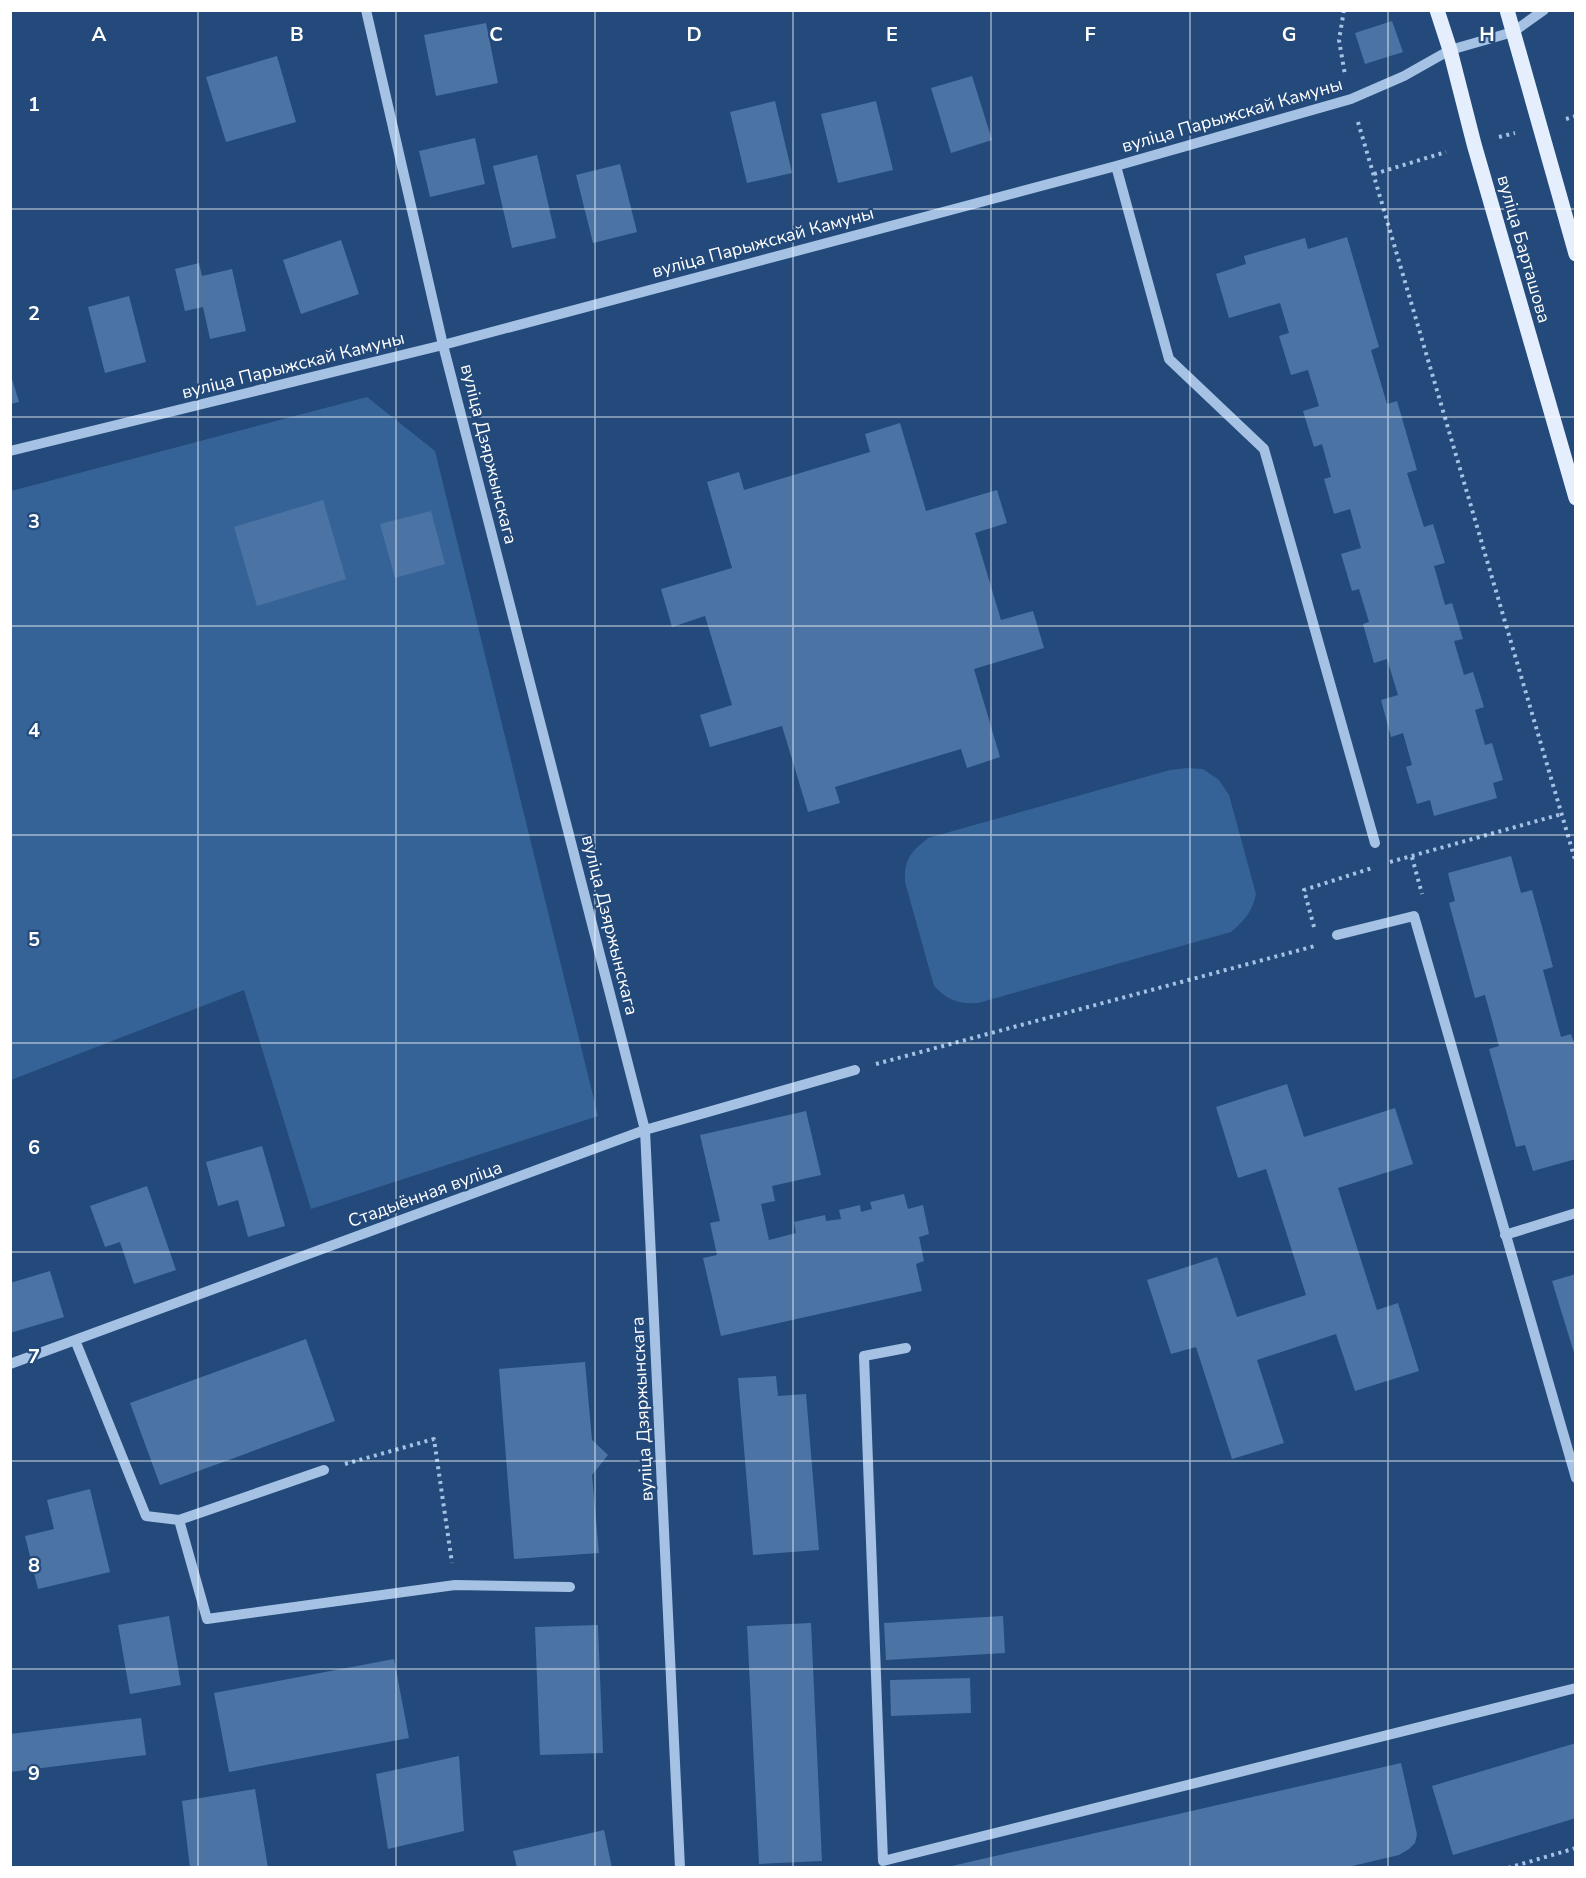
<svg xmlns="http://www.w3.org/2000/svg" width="1586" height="1878" font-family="'Nunito Sans',sans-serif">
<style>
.green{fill:#366397}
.building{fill:#4b73a3}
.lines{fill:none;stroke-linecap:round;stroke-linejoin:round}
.path{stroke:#a5c2e5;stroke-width:4;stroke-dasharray:3 4.5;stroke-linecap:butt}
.minor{stroke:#a5c2e5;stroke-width:10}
.major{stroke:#e5eefc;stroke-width:15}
.grid{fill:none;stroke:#fff;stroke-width:1.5;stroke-opacity:0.55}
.labels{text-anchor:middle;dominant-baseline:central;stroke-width:4.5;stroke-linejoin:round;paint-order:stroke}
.street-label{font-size:18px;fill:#fff;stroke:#234a7a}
.grid-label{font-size:20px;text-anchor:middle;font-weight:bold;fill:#fff;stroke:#234a7a;stroke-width:4.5;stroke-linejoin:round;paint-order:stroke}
</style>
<rect width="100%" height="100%" fill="#234a7a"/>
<!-- green -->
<path class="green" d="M367,397l68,54 163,665 -287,93 -67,-219 -233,90v-589z
M1187,768l16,1 16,11 10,15 27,99c-3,17 -12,27 -25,38l-253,71c-20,1 -31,-3 -44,-17l-29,-104c-1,-23 6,-30 23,-44l242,-68z"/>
<!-- building -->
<path class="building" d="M1392,21l11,31 -38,12 -10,-31z
M486,23l12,60 -62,13 -12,-61z
M277,56l19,66 -70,20 -20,-65z
M972,76l20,64 -41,13 -20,-65z
M775,101l17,72 -45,10 -17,-71z
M876,101l17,69 -55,13 -17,-69z
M475,138l10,46 -55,13 -11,-46z
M537,155l19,83 -44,10 -19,-82z
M620,164l17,68 -44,11 -17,-68z
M1347,237l32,110 -8,3 16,54 10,-3 20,69 -10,3 17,54 9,-3 12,39 -11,3 11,39 7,-2 11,36 -9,2 10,34 9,-3 11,35 -9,3 10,35 7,-2 11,37 -10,3 4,15 -63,18 -4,-16 -13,4 -11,-37 6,-2 -9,-32 -12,4 -10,-37 17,-5 -11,-36 -13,4 -11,-39 6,-2 -10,-33 -7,2 -11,-37 20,-6 -11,-39 -16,5 -10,-35 7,-2 -9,-33 -8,3 -11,-36 16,-5 -11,-36 -17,5 -12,-39 10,-3 -9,-30 -51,15 -13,-44 30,-10 -2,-8 61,-18 3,11z
M341,240l18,54 -58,20 -18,-54z
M199,263l3,13 30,-7 14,62 -36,8 -7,-32 -18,4 -10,-42z
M129,296l17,66 -41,11 -17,-66z
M10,372l9,30 -9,2z
M900,423l26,88 71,-21 10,33 -32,10 26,87 32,-9 11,37 -70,21 26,88 -33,11 -6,-19 -126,38 5,16 -32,9 -26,-86 -72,21 -10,-32 32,-10 -27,-89 -33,11 -11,-38 71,-21 -25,-86 32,-10 5,18 126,-38 -5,-18z
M323,500l23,79 -89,27 -23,-79z
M431,511l14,53 -50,14 -15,-54z
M1511,856l10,37 11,-3 21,77 -10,3 18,67 10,-3 5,14v111l-43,12 -8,-26 -9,2 -27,-98 10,-3 -14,-51 -10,3 -26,-95 6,-2 -7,-28z
M1287,1084l17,53 91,-29 18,56 -75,24 39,122 21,-7 21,68 -64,20 -19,-57 -79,26 27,83 -52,16 -36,-112 -25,7 -24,-74 70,-23 20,60 69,-22 -40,-126 -28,9 -22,-71z
M806,1111l15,64 -49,11 3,15 -14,3 8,36 27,-7 -2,-11 31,-7 1,6 15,-2 -2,-9 21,-5 1,7 11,-3 -2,-7 34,-8 4,15 15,-4 6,29 -10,3 5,24 -8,3 6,27 -201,45 -18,-78 14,-3 -7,-32 10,-2 -20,-86z
M262,1146l23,80 -37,11 -10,-37 -20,6 -12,-44z
M147,1186l29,84 -42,14 -14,-42 -15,5 -15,-41z
M50,1271l14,46 -54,16v-50z
M1576,1274v82h-1l-23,-75z
M306,1339l29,82 -175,64 -30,-82z
M585,1362l7,78 16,15 -16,20 7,78 -85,6 -15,-190z
M776,1376l2,20 28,-2 13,156 -66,5 -15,-177z
M90,1489l20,83 -72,17 -13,-53 29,-7 -7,-29z
M169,1616l12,69 -51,9 -12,-69z
M1003,1616l2,37 -119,7 -2,-37z
M811,1623l11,238 -63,3 -12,-238z
M598,1625l5,128 -63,2 -5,-128z
M394,1659l15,79 -180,34 -15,-79z
M970,1678l1,35 -80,3 -1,-36z
M141,1718l5,37 -136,17v-38z
M1576,1743v75l-123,37 -21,-69z
M459,1756l5,75 -76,18 -12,-75z
M1401,1763l16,71 -2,9 -6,6 -10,6 -55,13h-401z
M255,1789l13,79h-78l-8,-67z
M604,1830l8,38h-95l-4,-17z"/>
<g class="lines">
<!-- path -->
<path class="path" d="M1344,10l-5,30 6,35
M1566,119l10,-3
M1358,122l218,741
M1499,137l16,-4
M1374,174l72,-22
M1412,857l10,37
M1390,862l172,-48
M1314,927l-10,-37 68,-22
M876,1064l439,-118
M345,1464l89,-25 18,124
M1508,1868l68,-20"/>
<!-- minor -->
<path class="minor" d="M366,10l77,335 202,785 35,738
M1116,166l53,193 95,90 111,394
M10,451l433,-106 673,-179 235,-67 53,-23 46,-26 63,-18 31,-22
M1337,935l77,-19 162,562
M1505,1235l71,-22
M75,1340l71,176 33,4 145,-50
M906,1348l-42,8 19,505 693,-173
M10,1364l635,-234 210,-60
M179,1520l28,99 248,-34 115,2"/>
<!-- major -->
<path class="major" d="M1437,10l13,40 24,94 102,354
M1507,10l69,244"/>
</g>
<!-- grid -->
<path class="grid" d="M198,10v1858M396,10v1858M595,10v1858M793,10v1858M991,10v1858M1190,10v1858M1388,10v1858M10,209h1566M10,417h1566M10,626h1566M10,835h1566M10,1043h1566M10,1252h1566M10,1461h1566M10,1669h1566"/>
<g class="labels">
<!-- street labels -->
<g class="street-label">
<text transform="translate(1232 115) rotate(-16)">вуліца Парыжскай Камуны</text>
<text transform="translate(763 242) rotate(-15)">вуліца Парыжскай Камуны</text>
<text transform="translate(1524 249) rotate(74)">вуліца Барташова</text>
<text transform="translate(293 365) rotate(-14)">вуліца Парыжскай Камуны</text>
<text transform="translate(489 454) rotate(76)">вуліца Дзяржынскага</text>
<text transform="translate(610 925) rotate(76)">вуліца Дзяржынскага</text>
<text transform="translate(425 1194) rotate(-20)">Стадыённая вуліца</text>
<text transform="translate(642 1409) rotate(-93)">вуліца Дзяржынскага</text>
</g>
</g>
<g class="grid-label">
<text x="99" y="41">A</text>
<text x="297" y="41">B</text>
<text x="496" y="41">C</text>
<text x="694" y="41">D</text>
<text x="892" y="41">E</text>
<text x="1090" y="41">F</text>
<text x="1289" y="41">G</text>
<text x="1487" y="41">H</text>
<text x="34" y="111">1</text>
<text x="34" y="320">2</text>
<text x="34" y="528">3</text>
<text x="34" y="737">4</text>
<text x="34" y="946">5</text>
<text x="34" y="1154">6</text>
<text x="34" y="1363">7</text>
<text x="34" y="1572">8</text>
<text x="34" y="1780">9</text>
</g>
<!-- border -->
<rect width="1586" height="1878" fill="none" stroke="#ffffff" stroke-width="24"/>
</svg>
